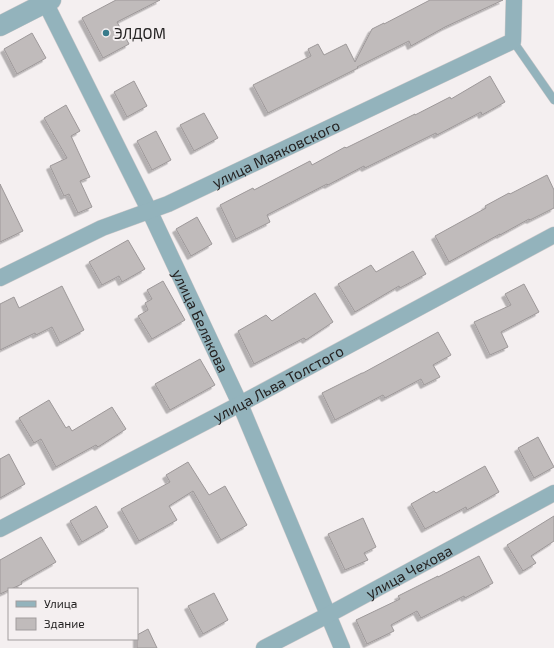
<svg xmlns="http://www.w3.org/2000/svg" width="554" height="648" font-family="'Exo 2',sans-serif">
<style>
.building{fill:#c0bbbb;stroke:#9d9899;filter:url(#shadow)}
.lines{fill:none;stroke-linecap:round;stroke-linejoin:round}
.service-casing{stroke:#cfcacb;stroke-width:9}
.minor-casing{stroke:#cfcacb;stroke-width:17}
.tertiary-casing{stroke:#cfcacb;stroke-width:21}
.service{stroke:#93b3bc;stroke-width:8}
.minor{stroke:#93b3bc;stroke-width:16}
.tertiary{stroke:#93b3bc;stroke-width:20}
.poi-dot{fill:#387b8b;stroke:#f4eff0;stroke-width:1.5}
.labels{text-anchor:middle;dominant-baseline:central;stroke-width:4;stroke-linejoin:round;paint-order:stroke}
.poi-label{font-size:15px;fill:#252323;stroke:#f4eff0;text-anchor:start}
.street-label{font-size:15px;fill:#252323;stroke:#f4eff0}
</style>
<defs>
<filter id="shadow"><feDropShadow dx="-3.5" dy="3.5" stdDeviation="0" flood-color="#0004"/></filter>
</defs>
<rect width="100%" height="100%" fill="#f4eff0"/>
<!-- building -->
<path class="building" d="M116,0h44l-43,22 12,22 -26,14 -21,-40z
M430,0h73l-58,27 -34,19 -2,-5 -52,26 1,1 -90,45 -15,-28 58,-29 -3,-7 10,-5 6,11 22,-11 9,18 17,-33 12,-6v1z
M32,33l14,25 -29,16 -13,-25z
M490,76l15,26 -23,13 -1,-3 -44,23 -1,-2 -71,35 -1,-2 -36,19 -1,-1 -60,31 3,7 -34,17 -16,-34 33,-17 1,2 56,-29 2,4 33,-18 1,1 69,-34v1l35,-18 1,2z
M134,81l13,25 -20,11 -13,-25z
M66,105l14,26 -9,5 19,41 -10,4 12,26 -14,6 -9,-19 -5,2 -14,-30 17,-8 -23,-40z
M204,113l14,25 -24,13 -14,-26z
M156,131l15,29 -19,10 -15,-29z
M547,175l7,15v18l-24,12 -1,-1 -29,16v-1l-51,28 -14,-26 51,-28 -1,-2 24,-13 1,1z
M0,184l23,47 -23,11z
M197,217l15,27 -21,12 -15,-27z
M128,240l17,29 -23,13 -3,-6 -17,9 -13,-23z
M413,251l13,23 -26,14 -1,-2 -44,26 -17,-28 33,-19 5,7z
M163,281l22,39 -33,19 -14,-23 10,-6 -3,-7 7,-4 -5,-9z
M524,284l15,28 -38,20 7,15 -18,8 -16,-33 37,-17 -6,-11z
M62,286l22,44 -24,13 -8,-16 -16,8 -1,-2 -35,17v-46l14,-7 5,11z
M315,293l18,29 -27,18 -2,-2 -50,26 -16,-33 28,-16 6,6z
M438,332l13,23 -18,10 7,12 -16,8 -3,-6 -36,19 -2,-3 -48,25 -13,-27 40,-20h1z
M200,359l15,26 -45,25 -15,-26z
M49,400l17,28 3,-2 3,5 40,-24 14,22 -28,18 -2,-2 -40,22 -15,-28 -7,4 -15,-25z
M538,437l16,30 -20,11 -16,-30z
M9,454l16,30 -25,14v-39z
M188,462l21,33 16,-9 22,39 -26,15 -28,-49 -24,15 8,14 -38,21 -18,-32 49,-27 -4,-7z
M485,466l14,26 -32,18 -1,-3 -41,22 -14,-25 23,-13 2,2z
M96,506l12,21 -26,15 -12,-21z
M554,516v25l-23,15 5,7 -13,8 -16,-26z
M363,518l13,29 -12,6 4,7 -23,10 -17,-36z
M41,537l15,25 -35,20 1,2 -11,5h-2v1l-9,4v-34z
M479,556l14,27 -28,15 -1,-2 -43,22 -4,-7 -26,14 3,6 -27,13 -11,-24 44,-21 -2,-3 40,-20v1z
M214,593l14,27 -25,14 -15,-28z
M148,629l9,19h-20v-13z"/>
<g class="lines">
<defs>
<path id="service" d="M513,41l41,59"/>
<g id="minor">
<path id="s1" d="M44,0l105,210 91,194 102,244"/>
<path id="s2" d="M0,278l102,-50 66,-24 345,-163 1,-41"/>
<path id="s3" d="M0,529l240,-125 314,-169"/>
<path id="s4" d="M264,648l64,-33 226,-122"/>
</g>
<path id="tertiary" d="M0,26l51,-26"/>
</defs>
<!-- service casing -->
<use href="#service" class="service-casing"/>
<!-- minor casing -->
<use href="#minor" class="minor-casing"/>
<!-- tertiary casing -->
<use href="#tertiary" class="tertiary-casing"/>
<!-- service -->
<use href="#service" class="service"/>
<!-- minor -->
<use href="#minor" class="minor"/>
<!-- tertiary -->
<use href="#tertiary" class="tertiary"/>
</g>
<!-- markers -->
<circle class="poi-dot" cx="106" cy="33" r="4"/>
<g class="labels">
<!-- poi labels -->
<g class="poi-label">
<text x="114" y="33">ЭЛДОМ</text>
</g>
<!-- street labels -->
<g class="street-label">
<text stroke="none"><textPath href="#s2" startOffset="303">улица Маяковского</textPath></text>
<text stroke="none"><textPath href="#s1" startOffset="357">улица Белякова</textPath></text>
<text stroke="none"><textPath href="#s3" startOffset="314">улица Льва Толстого</textPath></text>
<text stroke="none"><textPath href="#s4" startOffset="164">улица Чехова</textPath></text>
</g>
</g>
<!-- legend -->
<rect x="8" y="588" width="130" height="52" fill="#f4eff0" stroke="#a19d9e"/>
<rect x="16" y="601" width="20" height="6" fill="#93b3bc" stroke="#a19d9e"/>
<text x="44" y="608" font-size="12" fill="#252323">Улица</text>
<rect x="16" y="618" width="20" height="12" fill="#c0bbbb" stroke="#a19d9e"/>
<text x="44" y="628" font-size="12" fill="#252323">Здание</text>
</svg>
